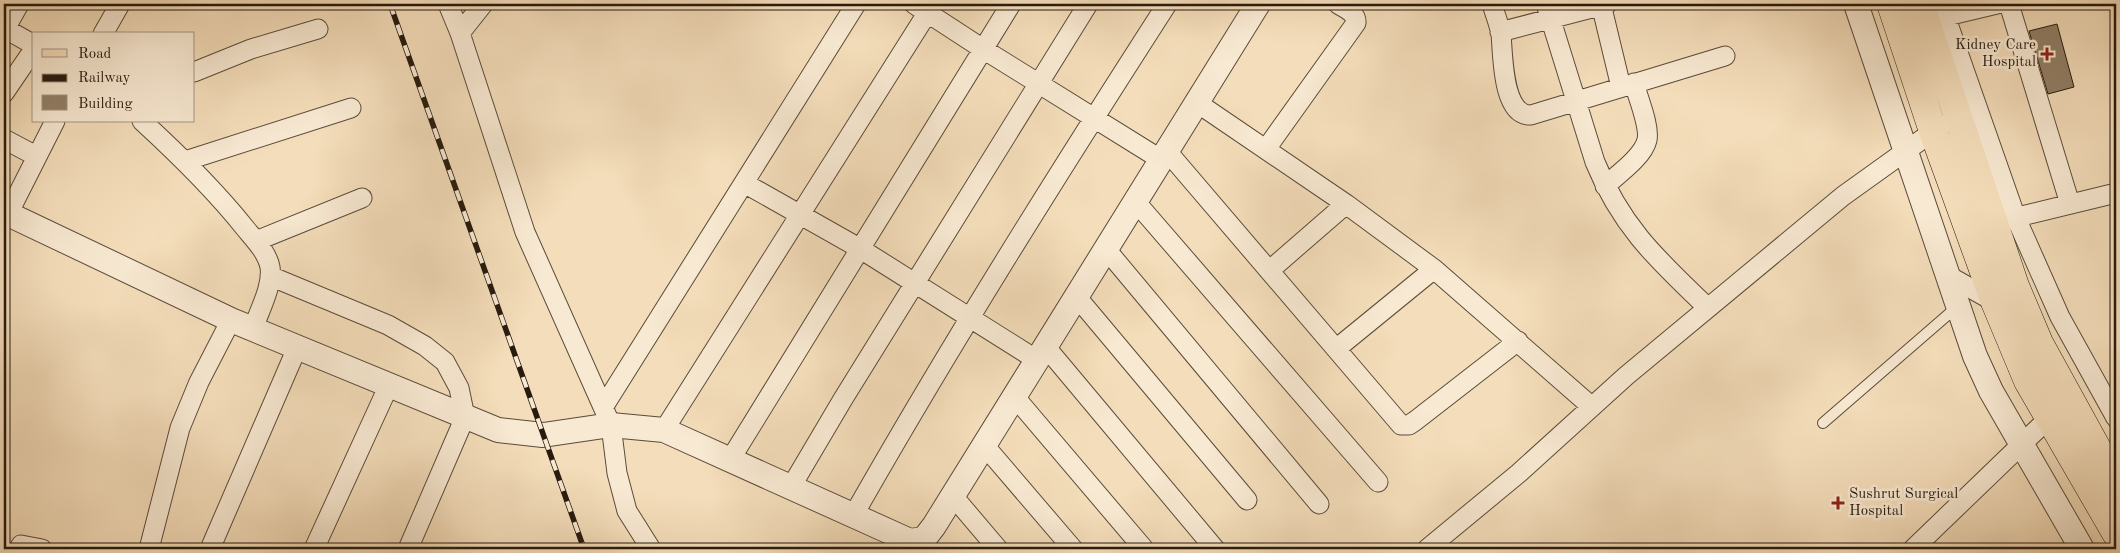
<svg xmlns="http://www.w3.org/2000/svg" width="2120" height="553" font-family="'Old Standard TT',serif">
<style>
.building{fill:#927f67;stroke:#271a0e}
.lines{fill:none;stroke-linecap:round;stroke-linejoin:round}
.service-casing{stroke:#5a4b39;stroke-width:12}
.minor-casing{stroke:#5a4b39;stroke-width:21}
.tertiary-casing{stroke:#5a4b39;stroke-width:26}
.primary-casing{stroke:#271a0e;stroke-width:29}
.service{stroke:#f8e9d2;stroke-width:10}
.minor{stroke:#f8e9d2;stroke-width:19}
.tertiary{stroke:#f8e9d2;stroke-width:24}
.primary{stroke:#f4ddba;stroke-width:28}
.rail-casing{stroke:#271a0e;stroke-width:5.5}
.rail{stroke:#f8e9d2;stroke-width:4;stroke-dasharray:11;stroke-linecap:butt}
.poi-dot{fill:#8f2418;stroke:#f8e9d2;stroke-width:2}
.labels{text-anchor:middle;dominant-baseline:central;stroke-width:5;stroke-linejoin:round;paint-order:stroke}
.poi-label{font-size:15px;fill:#271a0e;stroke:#f8e9d2;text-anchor:end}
</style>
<rect width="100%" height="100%" fill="#f4ddba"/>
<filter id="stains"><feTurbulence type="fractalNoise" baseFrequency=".004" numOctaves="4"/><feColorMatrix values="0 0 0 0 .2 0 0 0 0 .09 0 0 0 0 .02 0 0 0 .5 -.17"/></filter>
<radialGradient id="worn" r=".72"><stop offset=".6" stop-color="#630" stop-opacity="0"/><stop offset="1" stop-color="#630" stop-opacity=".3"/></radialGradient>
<!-- building -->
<path class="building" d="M2057,24l17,63 -26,7 -19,-63z"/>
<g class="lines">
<defs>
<path id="service" d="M1823,423l135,-117"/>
<path id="minor" d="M448,4l12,29 65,199 86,193 6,48 10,38 24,38
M914,4l69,45 177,110
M1492,4c3,10 7,20 9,30 2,21 1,82 30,81l194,-59
M1546,4l49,158c27,66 63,98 113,146
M1601,4l20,83
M1941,4l75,214 44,99 56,101
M2009,4l61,200
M1934,19l63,-15
M4,28l30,17
M5,29l14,-25
M1500,32l107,-28
M460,33l23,-29
M103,34l17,-30
M194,72l57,-23 67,-20
M4,93l30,-44
M1196,102l150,102 88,65 158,138
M142,121c37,34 72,68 103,107 9,11 22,24 25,39 3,19 -11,44 -17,62
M4,139l32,17
M1266,149l90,-126c1,-10 -10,-14 -18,-19
M1166,150l235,275h8l6,-4 103,-80
M185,161l166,-53
M744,183l115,65 178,112
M1605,186c12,-11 38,-29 42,-46 3,-14 -9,-42 -13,-57
M1135,201l243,281
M8,214l47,-93
M2005,220l111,-27
M256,241l106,-43
M1105,248l214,256
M1270,270l76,-66
M1947,275l48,27
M270,276l118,49 37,21 20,16 14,26 6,29 -57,132
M1076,296l171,204
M1045,346l170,203
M1336,349l98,-80
M1014,396l130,153
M604,406l252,-402
M664,430l269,-426
M984,445l89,104
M730,460l281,-456
M791,487l52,-88 245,-395
M953,496l45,53
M853,516c99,-174 206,-344 314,-512
M19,549l2,-4 21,4
M149,549l31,-121 19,-46 32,-62
M210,549l87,-201
M314,549l75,-164
M1427,549l92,-76 107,-97 217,-180 99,-71
M1913,549l136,-131 9,-6"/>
<path id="tertiary" d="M1856,4l119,352 16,35 91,158
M4,212l227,108 267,110 45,5 68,-10 53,5 246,111 14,-2 10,-13 324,-522"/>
<path id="primary" d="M1891,4l42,127 62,171 33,79 88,152
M1920,4l95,282 24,57 77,140"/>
</defs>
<!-- service casing -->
<use href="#service" class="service-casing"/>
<!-- minor casing -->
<use href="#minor" class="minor-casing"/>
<!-- tertiary casing -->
<use href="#tertiary" class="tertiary-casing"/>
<!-- primary casing -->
<use href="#primary" class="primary-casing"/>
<!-- service -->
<use href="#service" class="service"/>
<!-- minor -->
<use href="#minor" class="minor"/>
<!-- tertiary -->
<use href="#tertiary" class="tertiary"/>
<!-- primary -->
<use href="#primary" class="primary"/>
<defs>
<path id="rail" d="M390,4l194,545"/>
</defs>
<!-- rail casing -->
<use href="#rail" class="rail-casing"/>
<!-- rail -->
<use href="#rail" class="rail"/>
</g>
<!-- markers -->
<g class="poi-dot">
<path d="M2044.5 46.5h5v5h5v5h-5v5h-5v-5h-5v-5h5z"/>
<path d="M1835.5 495.5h5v5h5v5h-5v5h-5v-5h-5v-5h5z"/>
</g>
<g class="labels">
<!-- poi labels -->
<g class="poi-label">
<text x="2036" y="45">Kidney Care<tspan x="2036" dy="17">Hospital</tspan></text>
<text x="1849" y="494" text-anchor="start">Sushrut Surgical<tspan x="1849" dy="17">Hospital</tspan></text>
</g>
</g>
<!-- margin -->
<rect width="2120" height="553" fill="none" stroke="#f4ddba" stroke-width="20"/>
<rect x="5" y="5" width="2110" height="543" fill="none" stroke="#271a0e" stroke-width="2.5"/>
<rect x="10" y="10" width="2100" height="533" fill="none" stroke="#271a0e"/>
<!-- legend -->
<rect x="32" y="32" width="162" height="90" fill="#f8e9d2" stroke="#a49684"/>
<rect x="42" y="49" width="25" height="8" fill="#f4ddba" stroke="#a49684"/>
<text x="78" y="58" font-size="15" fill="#271a0e">Road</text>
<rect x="42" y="74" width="25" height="8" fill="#271a0e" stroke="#a49684"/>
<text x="78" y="82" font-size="15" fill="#271a0e">Railway</text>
<rect x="42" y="95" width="25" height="15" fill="#927f67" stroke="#a49684"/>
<text x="78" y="108" font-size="15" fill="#271a0e">Building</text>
<rect width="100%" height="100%" filter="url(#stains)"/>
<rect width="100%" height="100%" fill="url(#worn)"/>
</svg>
